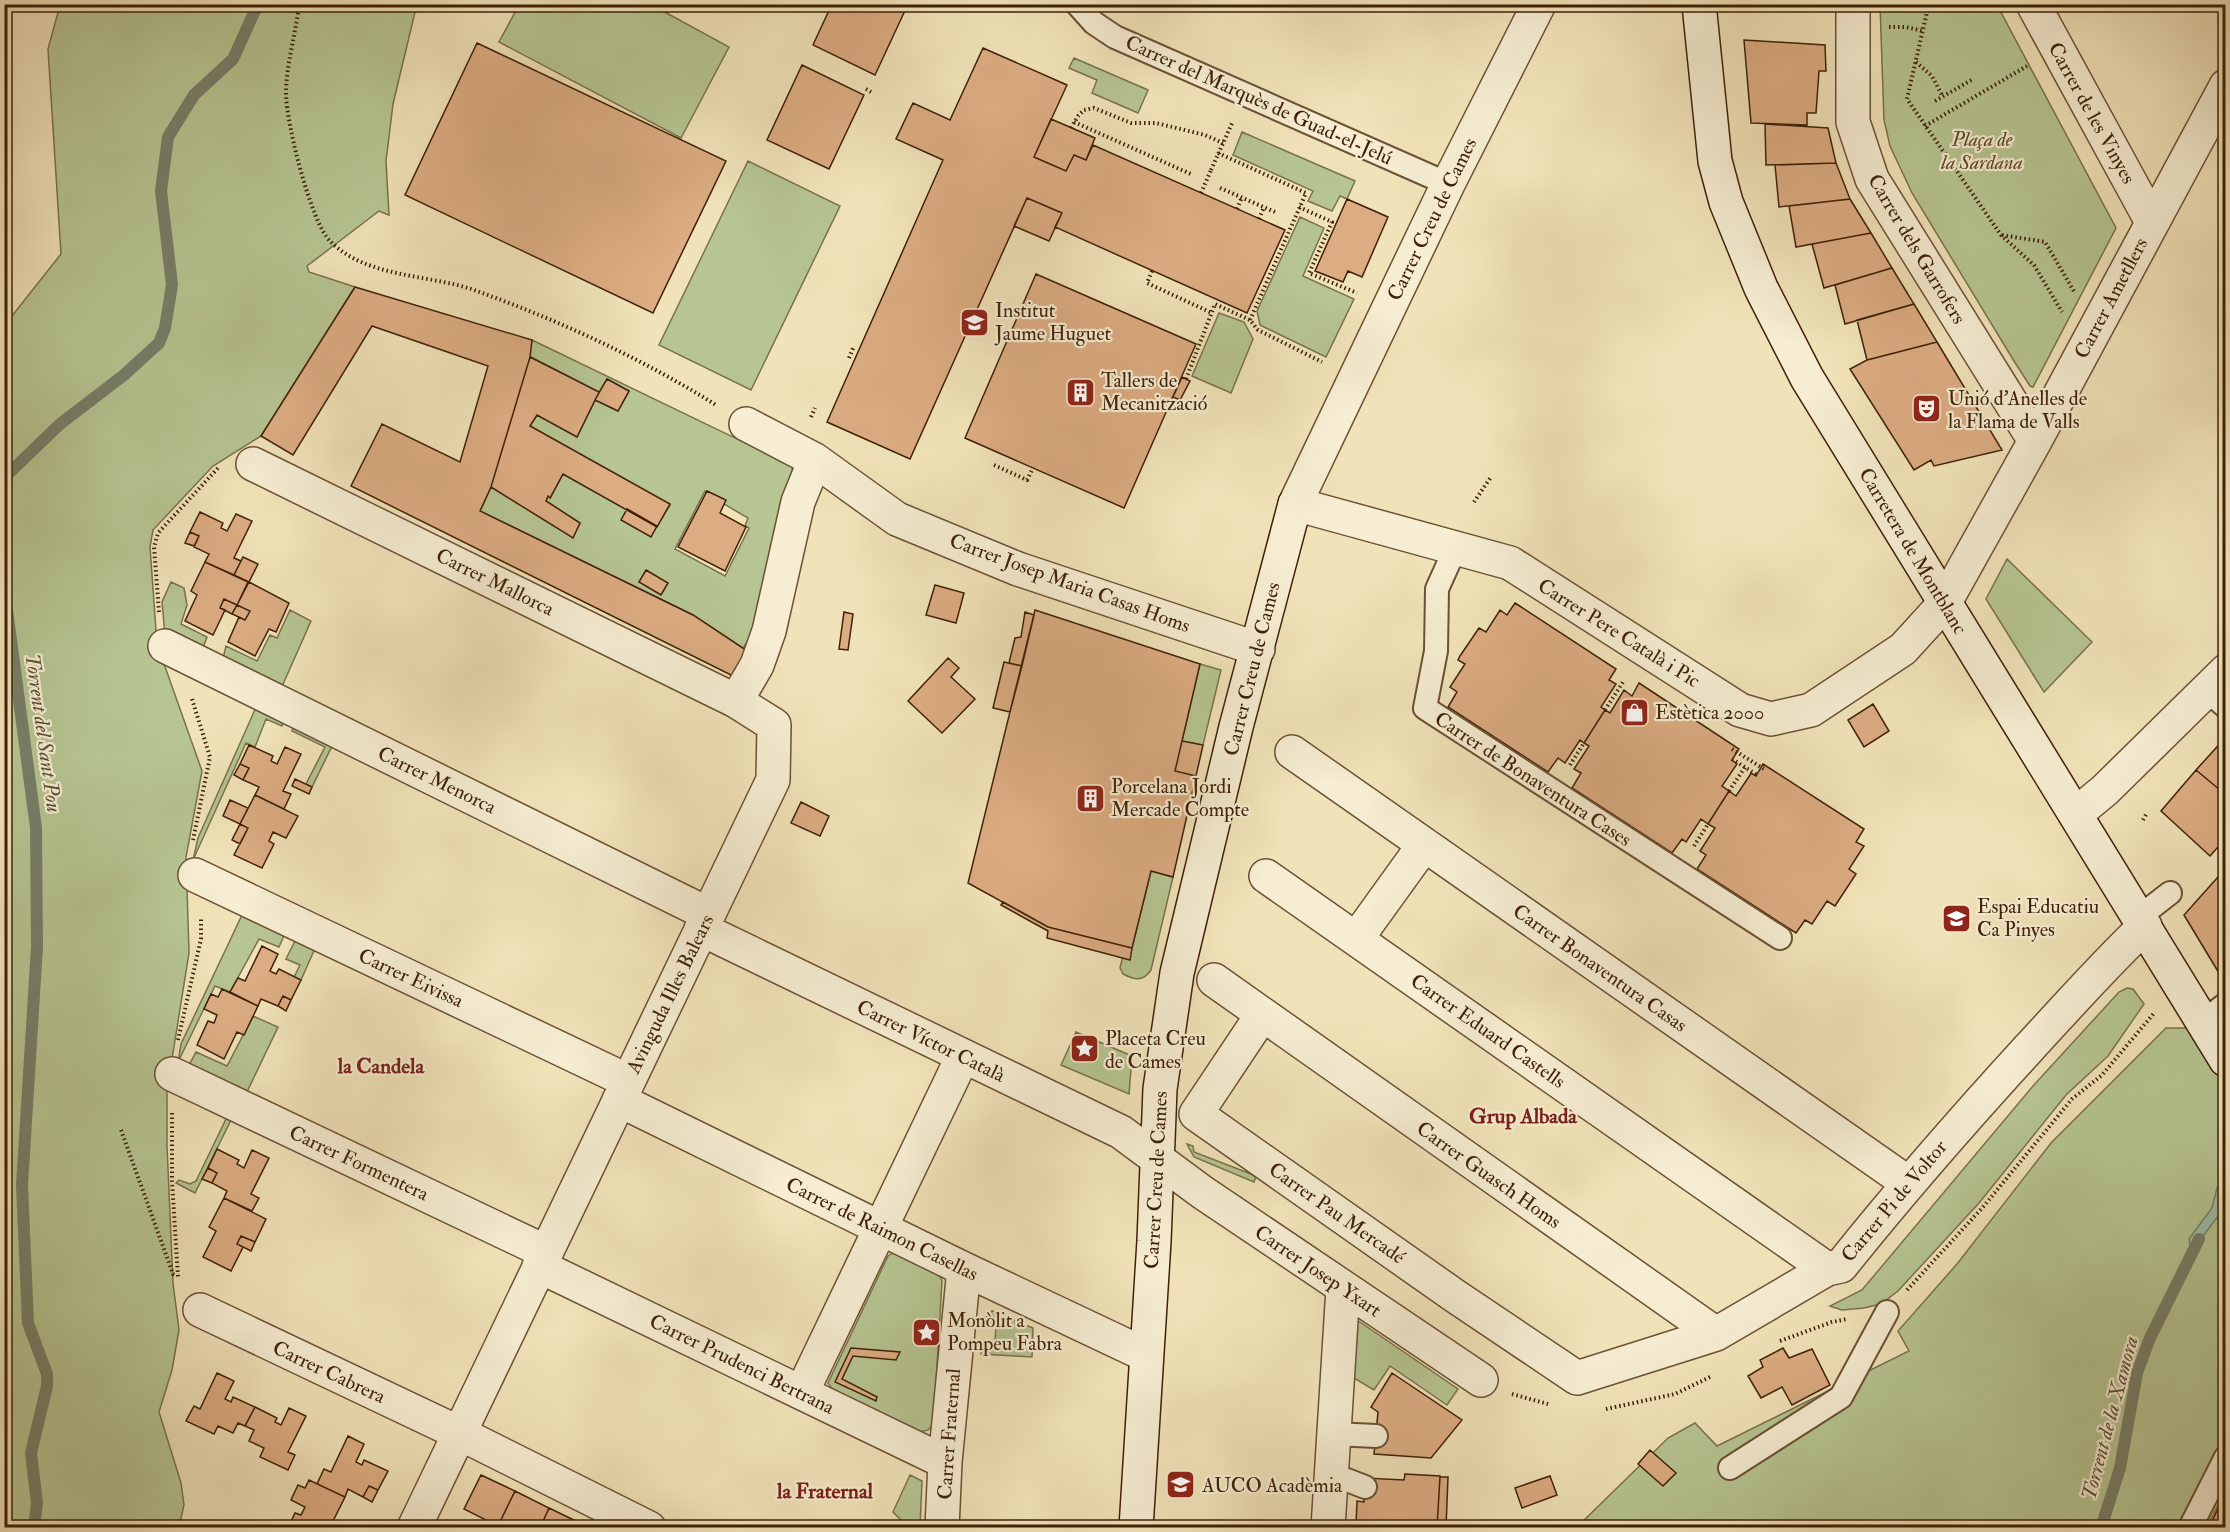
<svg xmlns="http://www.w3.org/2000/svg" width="2230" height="1532" font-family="'IM FELL Double Pica',serif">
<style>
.green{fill:#b6c592;stroke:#7a724c;stroke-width:1.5;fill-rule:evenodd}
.water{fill:#9cbfaa;stroke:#777f69;stroke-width:1.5}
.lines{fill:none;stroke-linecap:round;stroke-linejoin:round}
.stream{stroke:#777f69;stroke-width:12}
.building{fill:#dcac82;stroke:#3f2007;stroke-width:1.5}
.lane-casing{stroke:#6c5134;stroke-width:26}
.street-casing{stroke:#6c5134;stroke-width:36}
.secondary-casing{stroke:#3f2007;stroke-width:36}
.path{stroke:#3f2007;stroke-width:4;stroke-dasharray:1.5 3;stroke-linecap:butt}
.lane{stroke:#f6edd2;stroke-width:22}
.street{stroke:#f6edd2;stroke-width:33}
.secondary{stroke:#f6edd2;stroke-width:33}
.path-bridge{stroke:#3f2007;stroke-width:4;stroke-dasharray:1.5 3;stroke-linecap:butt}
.labels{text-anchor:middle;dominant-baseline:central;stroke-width:4.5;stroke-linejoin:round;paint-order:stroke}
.street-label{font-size:20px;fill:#3f2007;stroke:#f6edd2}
.park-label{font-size:20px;font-style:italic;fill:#5d492a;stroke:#f6edd2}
.poi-label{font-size:20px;fill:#3f2007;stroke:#f6edd2;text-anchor:start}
.water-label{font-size:21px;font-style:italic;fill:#5b5038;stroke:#f6edd2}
.neighbourhood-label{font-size:21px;font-weight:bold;fill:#7a1f14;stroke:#f6edd2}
</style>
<rect width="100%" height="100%" fill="#f1e3b9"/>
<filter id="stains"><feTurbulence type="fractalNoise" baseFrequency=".00333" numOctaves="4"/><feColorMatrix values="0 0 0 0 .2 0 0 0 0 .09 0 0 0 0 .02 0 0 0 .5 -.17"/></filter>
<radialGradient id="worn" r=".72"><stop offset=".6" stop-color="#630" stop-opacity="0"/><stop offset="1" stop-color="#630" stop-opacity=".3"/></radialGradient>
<!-- green -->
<path class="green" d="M650,4l79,43 -48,91 -182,-96 20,-37z
M60,5h360l-5,7 -22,92 -7,57 3,54 -10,-4 -72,55 2,6 46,15 -94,149 -48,30 -60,64 -3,17 7,97 45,127 -16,86 3,96 -22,137v56l6,137 6,47 -7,40 -13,42 22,71 3,22 -5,22h-174l-1,-1201 57,-72 -13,-205z
M1880,5h117l119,223 -83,159 -3,-1 -16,-25 -102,-168 -22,-47 -6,-26z
M1074,58l74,32 -10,23 -46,-20 5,-13 -28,-12z
M1242,132l113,49 -8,18 -7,-3 -8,15 -24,-10 5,-10 -80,-36z
M748,161l92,45 -89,184 -92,-45z
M1300,217l24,11 -21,48 51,23 -28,58 -66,-32 -3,-14z
M1219,313l25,9 9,17 -22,54 -39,-17z
M532,340l261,126 -33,163 -4,1 -13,18 -50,-33 -213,-104 11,-24 82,50 7,-14 -34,-22 2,-5 3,1 12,-23 94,52 13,-21 -140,-79 7,-11 40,22 18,-37 23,11 11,-20 -22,-12 -8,13 -70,-36zM705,491l20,9 -1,4 24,14 -3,8 4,2 -24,48 -50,-27z
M2007,559l85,83 -48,50 -58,-93z
M171,582l13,6 3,17 -6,19 26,13 -6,16 -36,-18 -3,-33z
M290,610l21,11 -31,70 -58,-29 4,-16 31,15 13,-26 7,3z
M1200,664l21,6 -18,75 -21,-4z
M257,705l28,13 -3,8 -16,-7 -11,28 -9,-4 -53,117 5,-22z
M296,723l38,19 -22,45 -6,-3 19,-37 -33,-16z
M1151,871l22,6 -22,93c-8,12 -16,10 -28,4l-3,-6 5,-21 7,1z
M242,915l44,16 -7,16 -20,-8 -29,53 -15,-6 -37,76 3,-18z
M297,937l19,9 -15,34 -7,-3 6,-12 -14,-6z
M2127,988l6,1 11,15 -36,52 -42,39 -87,108 -81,88 -17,13 -17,4 -22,2 -12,-4 32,-16 171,-204 86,-94z
M253,1016l25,11 -32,67 -58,-27 8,-15 31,14z
M2166,1028h59l1,462 -19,37 -631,1 92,-90 27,-15 22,23 192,-95 -11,-20 59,-67 94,-121z
M1076,1032l56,24 -3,38 -68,-29z
M234,1114l-39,79 -19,-10 3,-3 11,4 6,-3 32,-66z
M1187,1144l6,2 1,6 62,24 -2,6 -60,-25z
M894,1252l45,22 3,7 -8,137 -1,7 -5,5 -9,2 -87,-43 -4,-6 60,-127z
M992,1311l41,17 -1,29 -51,-3 1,-11h13l1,-20 -14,-1z
M1357,1320l101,69 -11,16 -57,-39 -16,24 -20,-12z
M910,1475l12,6 -2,46h-12l-15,-15z"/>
<!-- water -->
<path class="water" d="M2225,1176v31l-34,45 -2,-13 23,-31 5,-20z"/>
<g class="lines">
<!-- stream -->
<path class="stream" d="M4,478l56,-54 64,-49 35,-32 6,-15 7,-43 -11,-94 7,-54 26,-42 39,-36 25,-55
M4,587l32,241 1,119 -15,238 6,138 19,51v12l-16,67 6,50 -3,25
M2101,1528l19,-60 17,-95 13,-35 49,-99"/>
</g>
<!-- building -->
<path class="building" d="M832,4h76l-33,71 -62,-30z
M1744,40l81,5 1,26h-7l-3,42h-9v12l-56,-2z
M477,43l249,118 -73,152 -248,-118z
M983,48l84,37 -33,72 32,14 8,-16 12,5 7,-15 192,85 -38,83 -192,-86 7,-14 -35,-15 -117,261 -83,-37 116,-262 -47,-21 17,-36 37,17z
M802,65l62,30 -35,74 -62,-29z
M1051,119l44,19 -9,22 -12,-5 -8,16 -32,-14z
M1765,124l63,4 8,35 -70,2z
M1836,163l14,36 -71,8 -4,-42z
M1027,198l35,15 -13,28 -35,-15z
M1347,199l41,18 -26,60 -14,-6 -5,11 -28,-11z
M1850,199l21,34 -75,14 -7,-41z
M1871,233l21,35 -68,20 -12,-44z
M1892,268l22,36 -69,20 -10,-39z
M1036,274l160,70 -72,164 -159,-70z
M355,287l177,53 -2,17 -39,130 -11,24 213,104 54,36 -14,25 -382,-190 31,-62 78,38 28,-96 -116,-40 -79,129 -32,-19z
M1914,304l23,38 -70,18 -10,-40z
M1937,342l65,108 -68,16 -3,-6 -17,10 -64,-101 17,-9z
M530,357l69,35 -22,45 -40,-22 -7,11 140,78 -13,23 -94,-53 -13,24 -2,-2 -2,5 34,22 -7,15 -82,-51z
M1182,377l8,4 -10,19 -7,-3z
M607,379l22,12 -11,20 -23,-11z
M707,491l19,9 -6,13 26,14 -21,44 -47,-24z
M627,509l30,17 -6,11 -30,-17z
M200,512l23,11 -2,5 6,3 9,-17 16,7 -18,37 7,3 -7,14 -29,-13 4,-8 -15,-7 5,-11 -9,-4z
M190,532l9,4 -5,10 -9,-3z
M243,557l15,7 -9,18 -15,-7z
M205,562l43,20 -11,23 -13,-6 -4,9 5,2 -12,25 -28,-14 12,-26 -6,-4z
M646,570l22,13 -7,12 -22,-13z
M249,582l40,21 -13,29 -7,-3 -14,27 -27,-14 11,-25 6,3 5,-9 -13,-6z
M935,585l29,8 -8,30 -30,-8z
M224,599l13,6 -5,9 -12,-6z
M1515,603l101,66 -7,11 7,4 -15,23 4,3 -21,33 -4,-3 -15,23 -7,-5 -10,14 -100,-65 9,-15 -7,-5 15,-23 -7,-4 2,-4 19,-28 7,4 14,-22 7,5z
M237,605l13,6 -5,9 -13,-6z
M1035,610l165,54 -25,107 21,5 -23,101 -22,-6 -19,77 -84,-21 -80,-44z
M844,612l9,2 -5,36 -9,-1z
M1025,612l9,3 -12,51 -13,-3 6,-25 6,-1z
M948,658l11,10 -8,9 24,22 -33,34 -34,-32z
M1004,662l18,4 -12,46 -17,-4z
M1639,683l100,66 -7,11 5,4 -15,22 7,5 -21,33 -7,-5 -15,23 -4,-3 -10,14 -100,-65 9,-15 -7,-4 15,-23 -5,-3 21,-33 5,3 14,-23 8,6z
M1873,704l16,27 -25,16 -16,-27z
M2226,737v58l-30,-25z
M1182,741l21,4 -7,31 -21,-5z
M249,745l24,11 -2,5 6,3 8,-17 16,7 -18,37 8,3 -7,15 -29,-14 4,-8 -16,-7 6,-12 -9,-4z
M240,764l9,4 -6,12 -9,-5z
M1763,764l101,65 -8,13 8,4 -15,23 7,5 -21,32 -8,-5 -15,23 -7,-4 -9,13 -99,-64 9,-14 -6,-4 15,-23 -7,-4 21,-33 7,5 14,-21 1,-2 5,3z
M2196,770l30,25v57l-8,-5 -8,9 -49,-45z
M295,779l17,8 -3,7 -17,-8z
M255,795l43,21 -12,22 -13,-6 -4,9 5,3 -12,24 -28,-13 14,-27 -8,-4z
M230,800l18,8 -8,16 -17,-8z
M801,802l28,14 -9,20 -29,-13z
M240,824l8,4 -8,16 -8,-4z
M2226,868v99l-7,6 -35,-58z
M1003,902l45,25 84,21 -2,12 -83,-22 1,-7 -47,-26z
M262,946l16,8 -8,17 6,3 3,-5 22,11 -10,20 -8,-4 -5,10 -17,-7 -3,7 -28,-14 8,-14 7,3z
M222,989l36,17 -14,29 -7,-3 -13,27 -27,-14 11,-24 6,2 3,-8 -13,-6 7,-15 7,3z
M283,996l8,4 -5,11 -8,-5z
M217,1149l22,11 -2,4 7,4 8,-18 17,8 -18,36 8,4 -7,13 -28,-13 3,-7 -15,-8 5,-10 -9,-5z
M208,1168l9,5 -5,10 -10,-4z
M224,1198l42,21 -11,23 -14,-6 -4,8 6,3 -12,24 -28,-14 13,-26 -7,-4z
M241,1236l14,6 -4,9 -14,-7z
M851,1348l49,4 -4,8 -43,-4 -11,23 35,18 -1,4 -41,-19z
M1783,1348l6,10 23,-9 18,36 -38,20 -10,-18 -21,11 -13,-22 15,-9 -3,-7z
M217,1373l17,8 -9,18 6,3 2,-5 22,10 -10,19 -7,-3 -5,10 -15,-7 -4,8 -28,-13 8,-15 6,3z
M1392,1373l70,47 -31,38 -57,-4 4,-42 -7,-5z
M255,1407l22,11 -2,4 6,3 8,-17 17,8 -18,36 7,3 -7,15 -28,-13 4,-9 -15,-7 5,-11 -9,-4z
M348,1436l16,8 -8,18 6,3 2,-5 24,11 -10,19 -9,-4 -6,11 -15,-8 -3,8 -28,-13 7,-15 7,3z
M1650,1450l26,23 -13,13 -25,-22z
M1405,1474l35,2 -3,52 -81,-3 1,-24 7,1 1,-24 39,2z
M481,1475l34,16 -18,37h-10l3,-6 -26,-13z
M1550,1476l7,19 -35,13 -7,-20z
M1440,1477h8l-2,51 -9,-1z
M309,1480l36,17 -15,30 -8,-4 -2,5h-32l7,-15 6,2 4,-8 -14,-7 7,-15 7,3z
M369,1486l9,4 -6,12 -9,-5z
M515,1491l34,17 -9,20h-43z
M2226,1491v37h-17z
M549,1508l33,16 -1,4h-41z"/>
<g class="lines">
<defs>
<path id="lane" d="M1077,4l17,19 21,14 333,147
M1455,549l-18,40 -1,62 -11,57 355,230
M2208,691l18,16
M2139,917l31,-24
M2202,1022l24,-18
M1334,1434l42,2
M1730,1468l111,-71 46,-85
M1331,1480h16l18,7
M2190,1528l36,-71"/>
<path id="street" d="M1539,4l-91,180 -153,320 215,59 230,147 31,9 40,-9 92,-61 41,-45 91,-163 191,-355
M1853,4v118l19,57 163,262
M2033,4l119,218
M746,424l69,36 82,59 121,50 240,80
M253,464l483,237 38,24 -1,55 -359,748
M165,646l543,268
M736,701l21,-36 12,-34 29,-129 17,-42
M1292,752l616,431
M2076,814l29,-24 121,-119
M195,875l433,206
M1266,876l561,393
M701,929l420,203 81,60 279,188
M1357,938l67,-93
M1214,980l502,354
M1262,1015l-66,99 259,182 122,82 139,-44 111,-65 14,-3c60,-75 123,-147 188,-218 38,-41 75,-83 116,-122
M172,1074l374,178
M619,1100l345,169 182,86
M539,1266l406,196
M200,1310l259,123 190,95
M802,1392l161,-336
M942,1528l3,-66 19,-193
M1328,1528l15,-240"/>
<path id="secondary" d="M1699,4l16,157 11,41 35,86 46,90 419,682
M1136,1528l18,-287 6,-152 17,-116 59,-246 59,-223"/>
</defs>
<!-- lane casing -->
<use href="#lane" class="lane-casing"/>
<!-- street casing -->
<use href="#street" class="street-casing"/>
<!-- secondary casing -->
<use href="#secondary" class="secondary-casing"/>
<!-- path -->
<path class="path" d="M299,4c-3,30 -13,60 -13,90 0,28 25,129 44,147 36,37 98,33 144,49 84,30 167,68 242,115
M1935,4l-8,8 -20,87 94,136 33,30 28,47
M1889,27h17l17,4
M1916,62l16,14 11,21
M866,89l5,3
M1935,101l38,-22
M1074,122l119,53
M1925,126l102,-60
M1071,128l7,-12 6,-6 10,-2 37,15h25l49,12 18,8
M1218,153l88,40 -56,127
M1211,170l22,-49
M1220,188l55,24
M1299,207l33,15 -23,51 48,20
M1237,209l5,-12
M1259,219l5,-12
M2002,235l43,7 30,51
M1152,271l-5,12 65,30
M849,358l5,-12
M1186,379l29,-75 35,16 8,10 64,32
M811,417l4,-9
M994,465l33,15 6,-12
M1474,502l17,-25
M159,612l-5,-65 4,-14 60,-65
M192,699l18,58 -17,83
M1605,710l18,-28
M1732,749l32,20
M1732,759l25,16
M1570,765l14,-22
M1729,791l16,-24
M2143,820l4,-7
M1694,846l14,-22
M178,1040l23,-101v-21
M172,1113v68l6,96
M121,1130l52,144 4,2
M1907,1290l76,-83 89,-108 30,-24 53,-63
M1780,1341l52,-19 15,-3
M1512,1394l36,10
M1606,1409l69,-15 37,-18"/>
<!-- lane -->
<use href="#lane" class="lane"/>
<!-- street -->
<use href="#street" class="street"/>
<!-- secondary -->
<use href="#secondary" class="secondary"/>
<!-- path-bridge -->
<path class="path-bridge" d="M1201,193l10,-23"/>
</g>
<!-- icons -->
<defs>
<symbol id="school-square" viewBox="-11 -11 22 22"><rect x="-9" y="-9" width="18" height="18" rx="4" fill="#8f2418" stroke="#f6edd2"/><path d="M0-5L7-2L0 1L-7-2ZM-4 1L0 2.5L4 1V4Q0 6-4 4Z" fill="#fff"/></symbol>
<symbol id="building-square" viewBox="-11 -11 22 22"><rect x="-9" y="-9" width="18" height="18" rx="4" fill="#8f2418" stroke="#f6edd2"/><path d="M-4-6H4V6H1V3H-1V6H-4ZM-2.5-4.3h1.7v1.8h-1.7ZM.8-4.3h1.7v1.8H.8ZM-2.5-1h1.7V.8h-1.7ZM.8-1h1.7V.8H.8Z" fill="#fff"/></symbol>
<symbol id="theatre-square" viewBox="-11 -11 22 22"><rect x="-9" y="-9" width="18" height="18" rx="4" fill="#8f2418" stroke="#f6edd2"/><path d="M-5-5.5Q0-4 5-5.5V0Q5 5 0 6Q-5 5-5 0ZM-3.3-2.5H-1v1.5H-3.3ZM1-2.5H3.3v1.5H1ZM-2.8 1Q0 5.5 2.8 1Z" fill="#fff"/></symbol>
<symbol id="shop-square" viewBox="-11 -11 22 22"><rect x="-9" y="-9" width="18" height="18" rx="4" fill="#8f2418" stroke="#f6edd2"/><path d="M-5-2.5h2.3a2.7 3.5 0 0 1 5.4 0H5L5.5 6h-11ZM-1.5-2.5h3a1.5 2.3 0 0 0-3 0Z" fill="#fff"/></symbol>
<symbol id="sight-square" viewBox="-11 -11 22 22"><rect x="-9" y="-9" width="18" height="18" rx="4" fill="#8f2418" stroke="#f6edd2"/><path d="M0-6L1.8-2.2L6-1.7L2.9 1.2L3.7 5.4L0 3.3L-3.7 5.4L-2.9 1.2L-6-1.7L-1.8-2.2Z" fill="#fff"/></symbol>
<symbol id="university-square" viewBox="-11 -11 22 22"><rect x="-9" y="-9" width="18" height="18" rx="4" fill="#8f2418" stroke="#f6edd2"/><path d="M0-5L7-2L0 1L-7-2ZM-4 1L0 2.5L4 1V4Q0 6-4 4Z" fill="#fff"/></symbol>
</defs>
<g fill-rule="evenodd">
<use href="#school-square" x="958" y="306" width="33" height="33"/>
<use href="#building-square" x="1064" y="376" width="33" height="33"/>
<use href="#theatre-square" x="1910" y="392" width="33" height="33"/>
<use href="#shop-square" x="1618" y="696" width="33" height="33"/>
<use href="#building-square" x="1074" y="782" width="33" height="33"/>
<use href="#school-square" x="1940" y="902" width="33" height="33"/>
<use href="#sight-square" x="1068" y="1032" width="33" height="33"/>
<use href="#sight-square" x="910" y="1316" width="33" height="33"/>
<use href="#university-square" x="1164" y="1468" width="33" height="33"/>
</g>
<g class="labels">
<!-- street labels -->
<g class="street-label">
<text transform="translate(1259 100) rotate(24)">Carrer del Marquès de Guad-el-Jelú</text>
<text transform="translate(2092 113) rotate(61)">Carrer de les Vinyes</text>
<text transform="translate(1432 219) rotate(-64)">Carrer Creu de Cames</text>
<text transform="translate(1917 249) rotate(59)">Carrer dels Garrofers</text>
<text transform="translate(2111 298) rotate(-62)">Carrer Ametllers</text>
<text transform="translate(1913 551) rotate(59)">Carretera de Montblanc</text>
<text transform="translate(495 582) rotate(26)">Carrer Mallorca</text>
<text transform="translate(1070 583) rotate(20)">Carrer Josep Maria Casas Homs</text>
<text transform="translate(1619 633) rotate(32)">Carrer Pere Català i Pic</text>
<text transform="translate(1252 669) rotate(-76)">Carrer Creu de Cames</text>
<text transform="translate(1533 779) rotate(33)">Carrer de Bonaventura Cases</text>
<text transform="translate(437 780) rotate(26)">Carrer Menorca</text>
<text transform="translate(1600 968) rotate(35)">Carrer Bonaventura Casas</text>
<text transform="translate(411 978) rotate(25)">Carrer Eivissa</text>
<text transform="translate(670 994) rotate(-64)">Avinguda Illes Balears</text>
<text transform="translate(1488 1031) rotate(35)">Carrer Eduard Castells</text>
<text transform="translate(931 1041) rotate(26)">Carrer Víctor Català</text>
<text transform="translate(359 1163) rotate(25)">Carrer Formentera</text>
<text transform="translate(1489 1175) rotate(35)">Carrer Guasch Homs</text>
<text transform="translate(1156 1180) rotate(-87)">Carrer Creu de Cames</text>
<text transform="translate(1894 1201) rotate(-50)">Carrer Pi de Voltor</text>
<text transform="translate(1337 1213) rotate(35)">Carrer Pau Mercadé</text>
<text transform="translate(882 1229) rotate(26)">Carrer de Raimon Casellas</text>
<text transform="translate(1318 1271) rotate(34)">Carrer Josep Yxart</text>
<text transform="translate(742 1364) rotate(26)">Carrer Prudenci Bertrana</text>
<text transform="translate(329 1372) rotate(25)">Carrer Cabrera</text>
<text transform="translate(949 1434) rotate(-86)">Carrer Fraternal</text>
</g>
<!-- park labels -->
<g class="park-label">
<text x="1982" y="139">Plaça de<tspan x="1982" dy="23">la Sardana</tspan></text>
</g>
<!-- poi labels -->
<g class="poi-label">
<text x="995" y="310">Institut<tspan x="995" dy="23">Jaume Huguet</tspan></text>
<text x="1101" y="380">Tallers de<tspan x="1101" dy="23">Mecanització</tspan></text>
<text x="1948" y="398">Unió d'Anelles de<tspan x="1948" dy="23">la Flama de Valls</tspan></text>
<text x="1655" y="712">Estètica 2000</text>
<text x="1111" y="786">Porcelana Jordi<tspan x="1111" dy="23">Mercade Compte</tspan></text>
<text x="1977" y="906">Espai Educatiu<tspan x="1977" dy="23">Ca Pinyes</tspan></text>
<text x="1105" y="1038">Placeta Creu<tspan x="1105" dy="23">de Cames</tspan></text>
<text x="947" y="1320">Monòlit a<tspan x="947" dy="23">Pompeu Fabra</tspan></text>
<text x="1202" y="1485">AUCO Acadèmia</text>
</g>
<!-- water labels -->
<g class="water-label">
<text transform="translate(43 733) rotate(82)">Torrent del Sant Pou</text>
<text transform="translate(2110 1418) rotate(-75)">Torrent de la Xamora</text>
</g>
<!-- neighbourhood labels -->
<g class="neighbourhood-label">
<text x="381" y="1066">la Candela</text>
<text x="1523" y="1116">Grup Albada</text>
<text x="825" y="1491">la Fraternal</text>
</g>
</g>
<!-- margin -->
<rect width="2230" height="1532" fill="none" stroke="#f1e3b9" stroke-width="24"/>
<rect x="6" y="6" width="2218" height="1520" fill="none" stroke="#3f2007" stroke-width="3"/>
<rect x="12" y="12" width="2206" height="1508" fill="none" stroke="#3f2007" stroke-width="1.5"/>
<rect width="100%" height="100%" filter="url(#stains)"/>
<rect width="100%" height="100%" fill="url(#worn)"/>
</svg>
